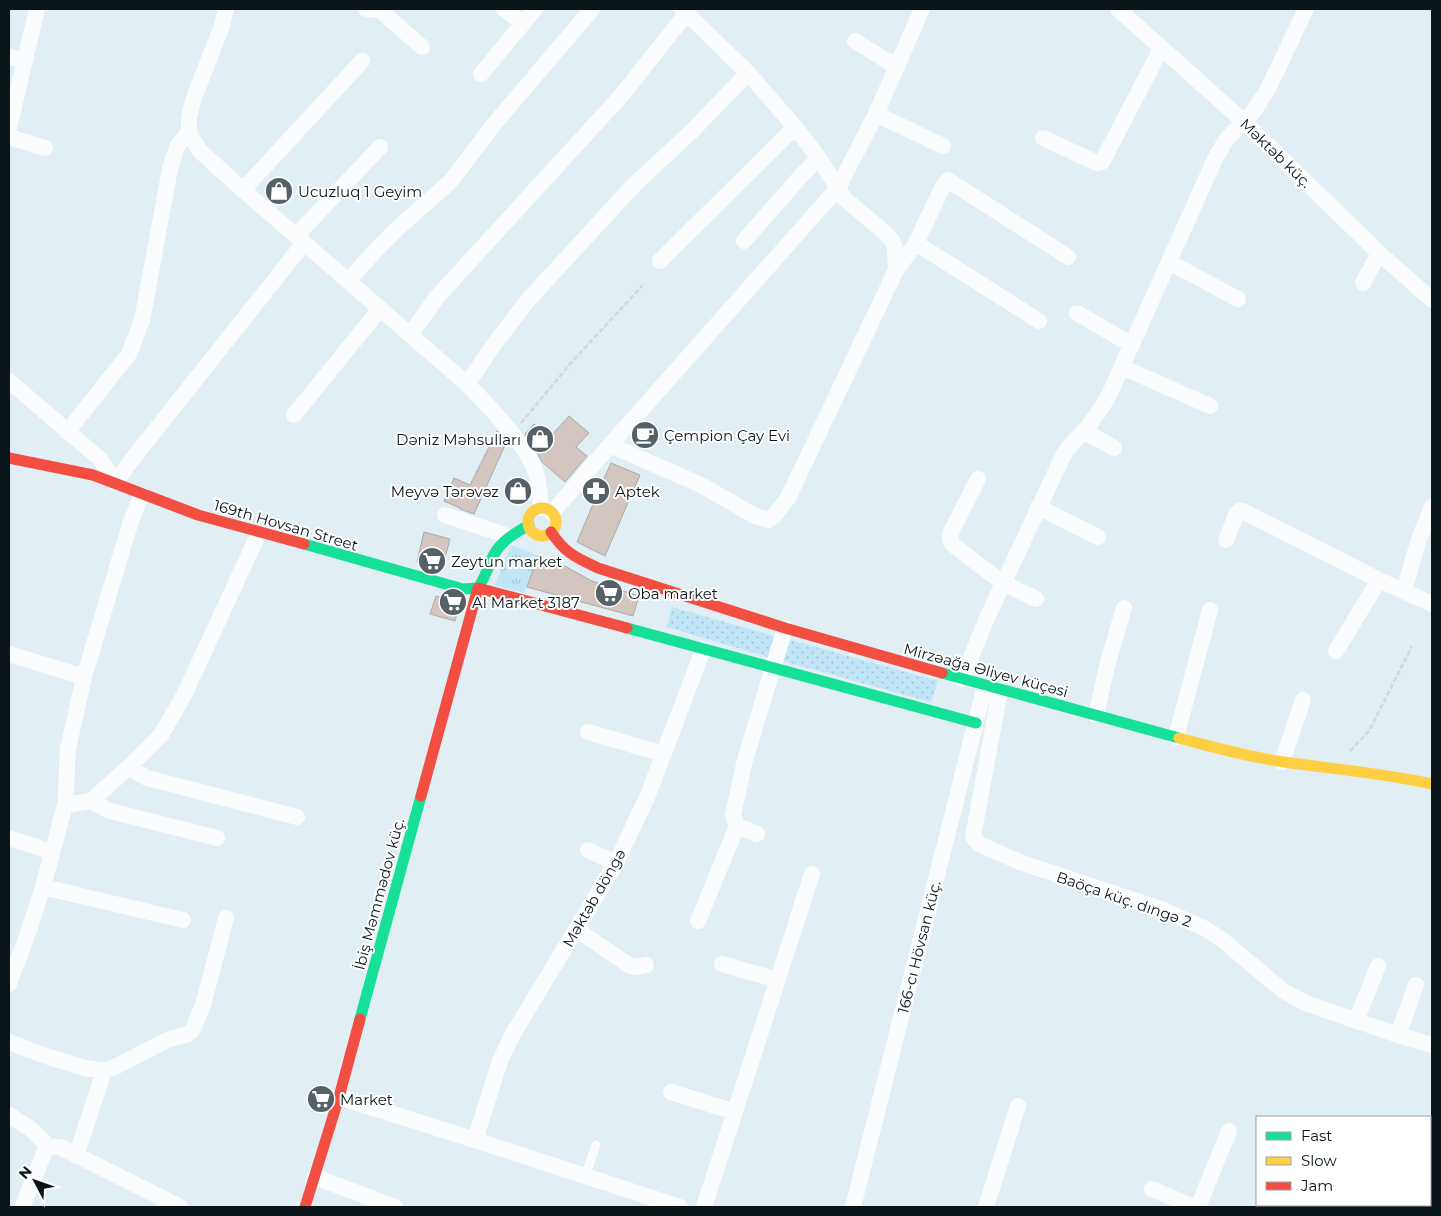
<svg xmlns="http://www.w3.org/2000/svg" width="1441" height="1216" font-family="Montserrat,sans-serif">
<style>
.grass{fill:url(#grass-dots)}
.park{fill:url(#park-tufts)}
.building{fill:#d3c6c1;stroke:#a9aaaa}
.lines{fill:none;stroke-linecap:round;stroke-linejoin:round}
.path{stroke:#d3d7d9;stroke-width:2.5;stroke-dasharray:5 2.5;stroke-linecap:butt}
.lane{stroke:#fafcfd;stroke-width:9}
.street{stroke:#fafcfd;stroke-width:16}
.fast{stroke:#16e098;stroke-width:11}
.slow{stroke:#ffcf43;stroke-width:11}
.jam{stroke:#f24e42;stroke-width:11}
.labels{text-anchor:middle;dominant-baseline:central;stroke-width:4;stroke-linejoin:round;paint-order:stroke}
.street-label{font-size:15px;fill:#0a151a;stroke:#fff}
.poi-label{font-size:15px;fill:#0a151a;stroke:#fff;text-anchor:start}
</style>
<defs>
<pattern id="grass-dots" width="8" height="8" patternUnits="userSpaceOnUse" patternTransform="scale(1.25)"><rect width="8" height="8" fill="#c1e6f7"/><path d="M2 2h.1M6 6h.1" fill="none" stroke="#a4c4d3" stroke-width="1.8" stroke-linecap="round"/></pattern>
<pattern id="park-tufts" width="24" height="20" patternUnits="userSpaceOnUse" patternTransform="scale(1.25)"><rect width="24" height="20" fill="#c1e6f7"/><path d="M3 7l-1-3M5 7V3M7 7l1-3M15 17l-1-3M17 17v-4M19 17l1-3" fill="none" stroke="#a4c4d3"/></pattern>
</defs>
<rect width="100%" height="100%" fill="#e1eef4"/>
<!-- grass -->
<path class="grass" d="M672,607l102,29 -6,21 -101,-30z
M791,640l147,41 -7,21 -148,-41z"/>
<!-- park -->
<path class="park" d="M511,545l28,11 -15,37 -29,-8z"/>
<!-- building -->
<path class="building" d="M569,416l20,17 -13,14 11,9 -22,26 -23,-20 -5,-10 1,-2 -13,-16 9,-10 15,14z
M497,431l9,12 -32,71 -14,-5v-1l-16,-7 10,-23 16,7z
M611,463l29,12 -35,81 -28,-14 17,-40 -8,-3 8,-19 8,3z
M511,481l15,9 -6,9 -15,-9z
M424,532l26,7 -8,30 -25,-7z
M538,556l23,8 31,17 47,15 -6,20 -106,-29z
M436,596l24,6 -5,19 -25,-7z"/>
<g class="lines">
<!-- path -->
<path class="path" d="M521,423l49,-59 73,-79
M1350,751l19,-20 43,-85"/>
<!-- lane -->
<path class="lane" d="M585,1176l11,-31"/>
<!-- street -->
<path class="street" d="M226,9l-4,17 -29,74 -4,18v13l4,9 7,11 43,39 224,194c21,21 60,61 69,89 3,12 4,23 5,35
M366,9l14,1 42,37
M504,9l19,14
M1118,9l125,112 136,132 53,47
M855,41l42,26
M9,57l16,4
M481,74l54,-65
M876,114l67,32
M9,128l28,-119
M9,137l36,11
M1043,138l54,25 5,-1 59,-113
M243,190l119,-129
M296,236l84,-89
M744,241l56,-64 19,-19
M916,243l123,78
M660,261l135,-134
M1169,262l69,37
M896,270l20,-27 28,-59 4,-4 120,77
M348,281l29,-32 22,-22 51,-45 45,-59 97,-114
M1363,283l16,-30
M1077,313l55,32
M410,335l27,-38 184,-201 65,-82
M1122,367l88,39
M9,381l91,78 16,24 11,-17 177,-223
M467,384l26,-38 35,-46 106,-115 58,-54 56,-58
M294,415l86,-106
M1084,431l30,17
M67,432l62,-78 13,-34 28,-151 7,-22 12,-16
M610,445l91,40 54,31 13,4 6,-4 14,-18 108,-228 -1,-22 -3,-8 -9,-9 -39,-33 -25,-40 -24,-31 -47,-54 -66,-64
M978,479l-27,53 -1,7 2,5 51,39 33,16
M1038,507l60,30
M552,513l58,-68 228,-257 38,-74 46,-105
M445,515l57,19 6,4
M1226,540l10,-25 3,-4h4l136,69 53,24
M1404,591l15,-52 13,-32
M1336,651l43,-71
M9,654l75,23
M962,679l25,-61 76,-162c6,-11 15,-18 23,-27 9,-11 17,-23 24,-36l105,-234 11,-19 27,-28 14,-21 39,-82
M1000,690l-27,147 6,7 43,19 139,46 45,20 19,13 57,48 23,13 93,32 34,10
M1096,715l12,-53 16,-54
M588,732l76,22
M1176,737l34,-127
M1282,762l21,-62
M131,765l7,8 9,5 150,39
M91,801l19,10 107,27
M65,805l26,-4 40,-36 30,-30 23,-40 75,-162
M737,826l20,8
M9,838l43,14
M588,850l28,13
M43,887l140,33
M698,921l39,-95 -4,-11 12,-55 40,-132
M576,929l54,37 6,1 10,-2
M722,964l56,16
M9,984l20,-54 14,-43 22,-82 3,-56 16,-72 47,-156 11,-26
M1356,1021l22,-55
M1398,1035l18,-50
M9,1042l37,14 39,12 19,3 15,-6 50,-26 17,-4 6,-4 11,-26 23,-87
M671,1092l64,20
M339,1097l136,43 205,67
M9,1115l22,14 18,18
M475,1140l25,-79 13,-27 103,-171 32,-68 55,-145
M76,1156l28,-85
M315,1177l80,30
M1152,1189l42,18
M22,1207l23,-56c5,-5 8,-5 15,-4l120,60
M704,1207l108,-333
M853,1207l132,-521
M986,1207l32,-101
M1198,1207l31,-76
M1300,1207l1,-2"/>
<!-- fast -->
<path class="fast" d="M304,544l159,45 15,-1c7,-10 10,-21 15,-32 8,-15 22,-23 36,-31
M627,628l349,95
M942,673l237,65
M360,1019l61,-223"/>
<!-- slow -->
<path class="slow" d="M528 522a14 14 0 1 1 28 0a14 14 0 1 1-28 0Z
M1179,738c34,9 69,19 105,24 49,7 99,11 148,22"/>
<!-- jam -->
<path class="jam" d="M9,458l84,17 105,40 106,29
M551,532c15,22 24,25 47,36l187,60 157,45
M421,796l57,-208 149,40
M305,1207l34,-110 21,-78"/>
</g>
<!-- icons -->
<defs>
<symbol id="shop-disc" viewBox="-11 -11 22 22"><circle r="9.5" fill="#556166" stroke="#fff"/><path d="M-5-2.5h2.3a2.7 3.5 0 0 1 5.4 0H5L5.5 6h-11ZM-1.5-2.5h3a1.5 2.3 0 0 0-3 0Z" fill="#fff"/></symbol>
<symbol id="cafe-disc" viewBox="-11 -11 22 22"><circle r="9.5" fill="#556166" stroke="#fff"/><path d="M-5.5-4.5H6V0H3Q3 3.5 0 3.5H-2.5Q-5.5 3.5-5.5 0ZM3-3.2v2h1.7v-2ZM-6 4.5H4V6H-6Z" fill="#fff"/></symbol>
<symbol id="pharmacy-disc" viewBox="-11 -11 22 22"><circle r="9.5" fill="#556166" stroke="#fff"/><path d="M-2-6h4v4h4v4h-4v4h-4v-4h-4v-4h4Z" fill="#fff"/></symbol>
<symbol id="supermarket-disc" viewBox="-11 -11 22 22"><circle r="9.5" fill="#556166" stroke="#fff"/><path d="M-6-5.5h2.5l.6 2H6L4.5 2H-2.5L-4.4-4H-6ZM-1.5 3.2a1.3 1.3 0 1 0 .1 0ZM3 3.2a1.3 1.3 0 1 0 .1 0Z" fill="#fff"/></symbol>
</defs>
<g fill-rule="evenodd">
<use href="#shop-disc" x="263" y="175" width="32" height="32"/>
<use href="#cafe-disc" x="629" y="419" width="32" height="32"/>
<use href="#shop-disc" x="524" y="423" width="32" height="32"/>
<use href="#shop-disc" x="502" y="475" width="32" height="32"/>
<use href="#pharmacy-disc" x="580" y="475" width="32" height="32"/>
<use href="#supermarket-disc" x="416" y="545" width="32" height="32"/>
<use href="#supermarket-disc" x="593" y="577" width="32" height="32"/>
<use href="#supermarket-disc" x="437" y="586" width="32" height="32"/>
<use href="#supermarket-disc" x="305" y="1083" width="32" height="32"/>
</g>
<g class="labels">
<!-- street labels -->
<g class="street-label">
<text transform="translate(1276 153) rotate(44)">Məktəb küç.</text>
<text transform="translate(286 525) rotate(16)">169th Hovsan Street</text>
<text transform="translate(986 670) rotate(15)">Mirzəağa Əliyev küçəsi</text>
<text transform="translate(379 894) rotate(-75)">İbiş Məmmədov küç.</text>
<text transform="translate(594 898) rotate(-60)">Məktəb döngə</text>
<text transform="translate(1124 899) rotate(19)">Baöça küç. dıngə 2</text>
<text transform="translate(919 947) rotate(-76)">166-cı Hövsan küç.</text>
</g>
<!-- poi labels -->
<g class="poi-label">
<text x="298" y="191">Ucuzluq 1 Geyim</text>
<text x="664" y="435">Çempion Çay Evi</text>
<text x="521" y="439" text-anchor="end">Dəniz Məhsulları</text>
<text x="499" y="491" text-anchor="end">Meyvə Tərəvəz</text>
<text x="615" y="491">Aptek</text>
<text x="451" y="561">Zeytun market</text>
<text x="628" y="593">Oba market</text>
<text x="472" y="602">Al Market 3187</text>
<text x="340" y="1099">Market</text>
</g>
</g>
<!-- border -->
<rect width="1441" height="1216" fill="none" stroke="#0a151a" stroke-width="20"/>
<!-- legend -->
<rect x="1256" y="1116" width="175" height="90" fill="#ffffff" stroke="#9da1a3"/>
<rect x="1266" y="1132" width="25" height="8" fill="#16e098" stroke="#9da1a3"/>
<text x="1301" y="1141" font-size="15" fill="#0a151a">Fast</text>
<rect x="1266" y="1157" width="25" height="8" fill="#ffcf43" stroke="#9da1a3"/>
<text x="1301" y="1166" font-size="15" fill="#0a151a">Slow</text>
<rect x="1266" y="1182" width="25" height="8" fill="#f24e42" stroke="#9da1a3"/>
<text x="1301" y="1191" font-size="15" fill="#0a151a">Jam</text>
<!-- north arrow -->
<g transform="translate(35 1181) rotate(311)" stroke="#ffffff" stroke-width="4" paint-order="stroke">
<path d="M0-4L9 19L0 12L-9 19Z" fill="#0a151a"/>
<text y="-8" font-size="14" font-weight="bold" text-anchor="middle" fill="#0a151a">N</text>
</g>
</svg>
